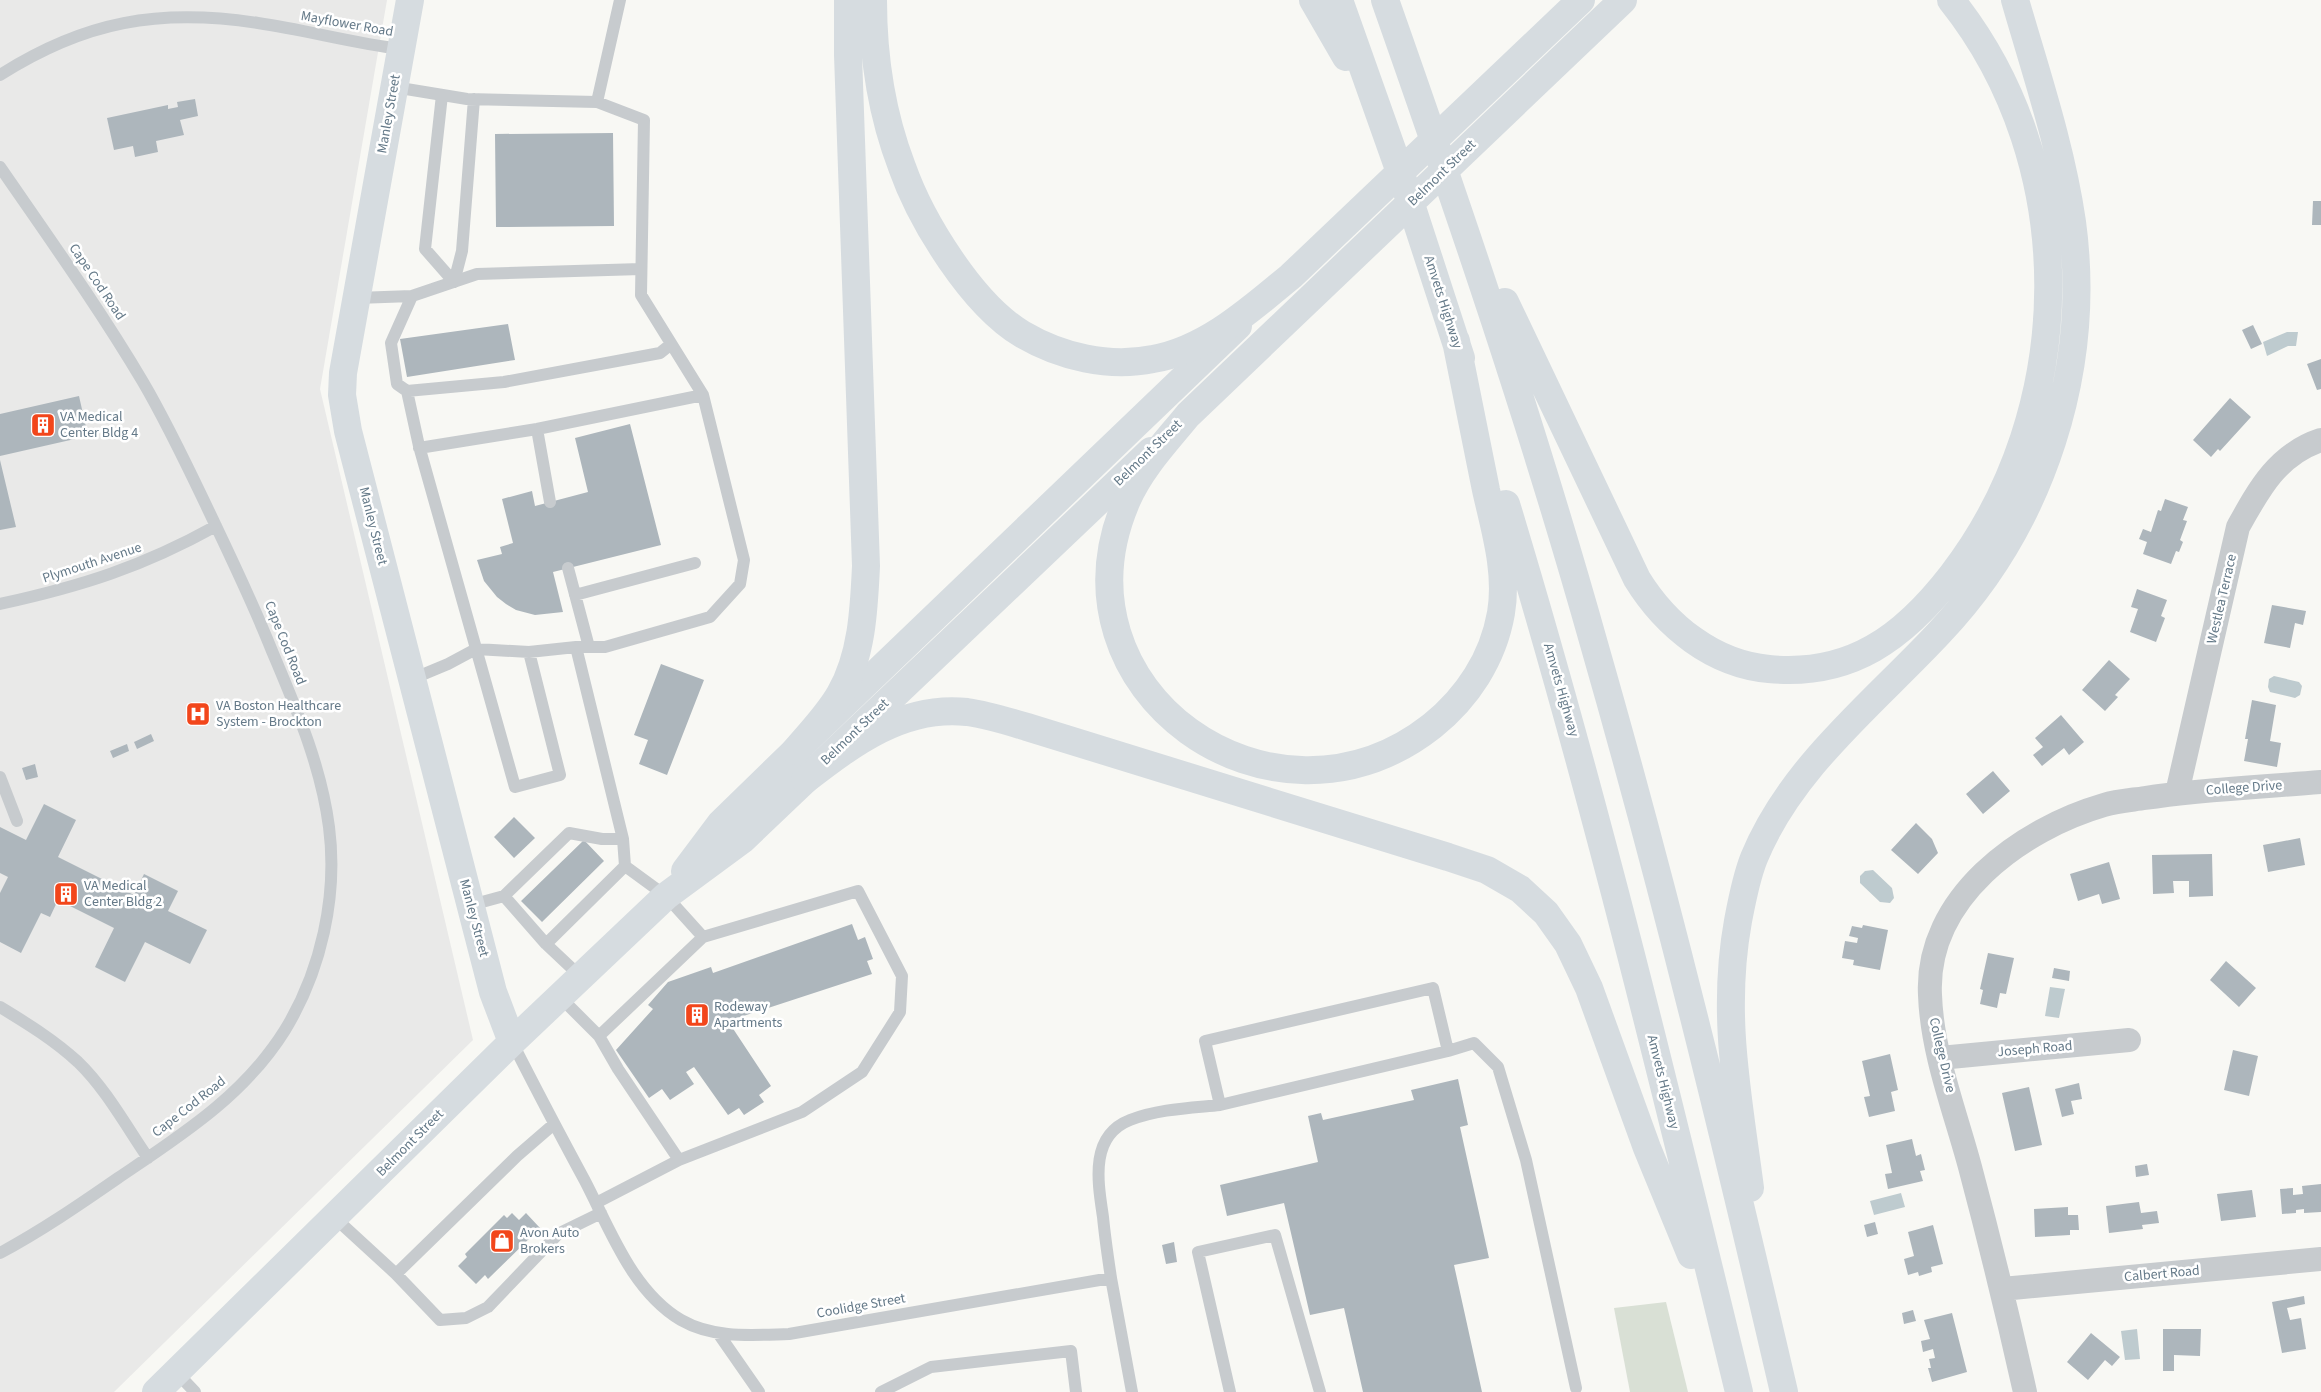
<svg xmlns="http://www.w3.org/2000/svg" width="2321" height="1392" font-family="'Source Sans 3',sans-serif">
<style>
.built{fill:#e9e9e8}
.green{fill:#d9e0d5}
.water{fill:#becbcf}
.building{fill:#adb6bc}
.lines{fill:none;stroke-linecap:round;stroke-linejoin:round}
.lane{stroke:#c7cbce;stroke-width:12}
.street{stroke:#c7cbce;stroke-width:24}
.secondary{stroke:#d6dce0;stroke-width:28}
.highway{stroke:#d6dce0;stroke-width:28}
.labels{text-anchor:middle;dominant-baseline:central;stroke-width:5;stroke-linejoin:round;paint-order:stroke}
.street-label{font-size:14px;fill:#647988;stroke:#fff}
.poi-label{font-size:14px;fill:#647988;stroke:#fff;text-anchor:start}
</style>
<rect width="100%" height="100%" fill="#f8f8f4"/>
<!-- built -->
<path class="built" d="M0,0h387l-67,389 153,651 -359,352h-114z"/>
<!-- green -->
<path class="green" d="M1666,1302l22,90h-58l-16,-84z"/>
<!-- water -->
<path class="water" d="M2287,332h11l-2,14h-8l-21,10 -4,-14z
M2274,676l25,6 3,4 -2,9 -5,3 -25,-6 -2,-5 1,-8z
M1873,870l19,18 2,10 -4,5 -10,-1 -20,-19v-7l5,-5z
M2050,987l15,2 -6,29 -14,-2z
M1901,1193l4,14 -31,8 -4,-14z
M2137,1329l3,30 -15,1 -4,-29z"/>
<!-- building -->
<path class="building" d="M195,99l3,17 -18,4 4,15 -28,6 2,11 -23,5 -2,-11 -19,4 -7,-32 61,-13v4l10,-2 -1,-5z
M613,133l1,93 -118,1 -1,-93z
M2313,201h8v24h-9z
M508,324l7,36 -108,17 -7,-38z
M2253,325l9,19 -11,5 -9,-19z
M2321,359v30l-4,1 -10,-26z
M79,396l9,40 -88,20v-42z
M2230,398l21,19 -31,34 -2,-2 -7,8 -18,-17z
M630,424l31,121 -108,27 10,40 -28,3 -19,-5 -10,-6 -9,-7 -13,-16 -7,-21 25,-6 -2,-7 13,-4 -11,-44 30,-8 3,15 53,-14 -13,-54z
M0,460l16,67 -16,3z
M2165,499l23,8 -5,13 4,1 -7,19 3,2 -4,10 -3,-1 -5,13 -28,-10 4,-12 -8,-3 4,-10 8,3 7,-22 3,1z
M2137,589l30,11 -6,16 4,2 -9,24 -26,-10 8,-23 -7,-2z
M2272,605l34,6 -3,14 -8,-2 -5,25 -26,-5z
M2109,660l21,19 -15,16 3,2 -13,14 -23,-21z
M661,664l43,16 -37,95 -28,-11 9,-24 -14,-5z
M2252,700l24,5 -6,36 11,2 -4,24 -33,-6 4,-22h-3z
M2061,715l23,27 -15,13 -5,-7 -22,18 -9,-11 10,-8 -8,-9z
M151,734l3,7 -17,8 -3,-7z
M127,744l2,7 -16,7 -3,-7z
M35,764l3,13 -12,3 -4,-12z
M1993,771l17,20 -27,23 -17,-20z
M44,804l32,16 -18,37 76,38 10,-21 34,17 -10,20 39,19 -17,34 -45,-22 -20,40 -30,-15 19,-39 -56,-28 -8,17 -9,-4 -20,40 -21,-11v-49l8,-16 -8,-4v-46l26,13z
M514,817l21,21 -21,20 -20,-21z
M1916,823l16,16 6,14 -20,21 -27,-24z
M2300,838l5,27 -37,7 -5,-27z
M584,840l20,21 -62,61 -21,-21z
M2212,854l1,42 -24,1v-16h-16l1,12 -21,1 -1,-39z
M2109,862l11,37 -18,5 -3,-10 -21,7 -8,-27z
M852,924l6,16 7,-3 8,22 -6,2 5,13 -144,47 43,65 -12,9 5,7 -20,13 -5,-7 -11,7 -34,-48 -8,5 8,12 -24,16 -8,-11 -13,9 -33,-48 37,-41 -5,-4 20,-23 43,-15 2,6z
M1863,925l25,5 -8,40 -27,-5 1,-5 -12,-2 3,-17 12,2 1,-5 -9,-2 3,-10 10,2z
M1988,953l26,5 -8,36 -6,-1 -3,15 -17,-4 3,-14 -3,-1z
M2226,961l30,27 -17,19 -29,-27z
M2054,968l16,3 -1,10 -17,-3z
M2233,1050l25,6 -9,40 -25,-6z
M1890,1054l8,36 -7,2 4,19 -26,6 -5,-20 6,-1 -8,-35z
M1458,1079l10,46 -8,2 29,131 -35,7 28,127h-119l-19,-84 -34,7 -26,-112 -57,13 -7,-31 98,-23 -10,-46 13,-3 2,7 91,-20 -3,-10z
M2079,1083l3,16 -11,2 3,13 -12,3 -7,-28z
M2029,1087l13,58 -27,6 -13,-58z
M1912,1139l4,17 5,-2 4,16 -5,1 3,10 -35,8 -3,-15 7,-1 -6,-28z
M2147,1164l2,11 -13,2 -1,-11z
M2321,1184v28l-17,1v-4l-8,1v3l-14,1 -2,-25 13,-1v7l10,-1 -1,-8z
M2252,1190l4,27 -35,4 -4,-27z
M2139,1202l2,11 16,-2 2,12 -17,2 1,4 -34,4 -3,-27z
M2068,1207v8h10l1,15h-9v5l-35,2 -1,-28z
M512,1213l7,7 7,-7 14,15 -52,51 -3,-4 -9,9 -18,-18 9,-9 -2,-3 39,-39 3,3z
M1875,1222l3,12 -11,3 -3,-12z
M1933,1225l10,39 -12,3 1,5 -13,4 -1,-4 -10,3 -4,-16 10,-3 -6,-24z
M1174,1242l3,20 -11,2 -4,-19z
M2304,1296l1,8 -18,4 3,12 11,-2 5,31 -24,4 -10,-51z
M1913,1310l3,11 -12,3 -2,-11z
M1952,1313l15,59 -35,10 -4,-14h3l-2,-9 6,-1 -2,-9 -10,3 -2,-11 9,-2 -6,-19z
M2163,1329h38l-1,27 -26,-1v16h-11z
M2091,1333l29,24 -8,9 -7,-6 -17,20 -21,-18z"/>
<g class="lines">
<!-- lane -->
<path class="lane" d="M0,75c85,-54 159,-67 258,-52 48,7 95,20 143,26
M394,87l73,12 130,3 47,18 -3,175 62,100 41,165 -4,24 -30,33 -105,30h-29l-47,5 -53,-3 -28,15 -36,15
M442,95l-17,154 29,33
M597,102l23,-102
M0,167c49,71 99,141 143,215 27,46 49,94 72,142 20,42 40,84 57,127 24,57 49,114 57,176 9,69 -8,144 -44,203 -41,66 -105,106 -167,148 -39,27 -77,53 -118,75
M454,282l8,-31 12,-152
M412,296l-21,47 6,41 10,7 97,-9 156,-29 10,-8
M357,298l55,-2 65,-22 164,-5
M407,391l12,55 96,341 45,-12 -31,-123
M537,429l13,73
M419,448l118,-19 166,-34
M568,568l21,79
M575,595l120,-32
M0,604c82,-18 142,-37 216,-78
M576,647l47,192 2,27 41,30 37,41
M0,777l17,44
M504,896l65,-63 33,6h21
M471,905l33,-9 42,48 35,33
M546,944l79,-78
M560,997l39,39 19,33 61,91 123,-48 60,-40 38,-60 2,-36 -44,-85 -155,46 -104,99
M0,1007c28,17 54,33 78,55 28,27 48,64 70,96
M512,1042c24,47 48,93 73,139 25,48 47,110 96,139 33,19 72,15 108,14l322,-56c-3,-20 -6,-40 -8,-61 -5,-34 -14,-81 27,-97 28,-11 60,-12 90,-15
M1448,1051l-15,-63 -228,53 15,64 228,-54 26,-8 24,24 28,93 50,228
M596,1203l83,-43
M335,1218l61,56 44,46 26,-2 22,-11 70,-73 43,-21
M396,1274l121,-118 37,-32
M1111,1278l21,114
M718,1333l41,59
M176,1372l19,20
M881,1392l50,-25 140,-16 5,41
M1230,1392l-32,-140 77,-17 45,157"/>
<!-- street -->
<path class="street" d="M2177,793l61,-266c21,-38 40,-73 83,-87
M1940,1058l189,-18
M2002,1289l319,-30
M2025,1392c-17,-76 -35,-150 -55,-225 -15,-56 -38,-114 -40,-172 -5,-97 91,-166 174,-190 13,-4 28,-5 41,-7 58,-9 117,-11 176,-16"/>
<!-- secondary -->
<path class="secondary" d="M410,0l-67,373 -1,22 6,36 145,561 19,50
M685,871l36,-48 74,-72 443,-425
M156,1392l356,-350 154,-146 76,-56 409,-389"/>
<!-- highway -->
<path class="highway" d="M873,0c0,56 9,115 29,167 19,54 70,137 120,167 39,23 87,34 131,25 53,-9 98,-50 138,-83l290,-276
M1313,0l33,57
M1339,0l67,189 55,169
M1385,0c75,213 148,427 209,644 71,247 132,498 190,748
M1505,302l132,277c29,47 76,85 132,90 82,8 135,-32 183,-94 127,-165 130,-411 -1,-575
M1456,341c10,50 20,99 30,149 9,40 22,82 15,123 -8,46 -34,85 -69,113 -159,125 -388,-36 -305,-226 14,-32 39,-58 61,-85l435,-415
M1506,504c89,293 161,591 233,888
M795,751c15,-18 33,-36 45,-57 22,-38 24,-85 26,-128l-18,-511v-55
M805,780c48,-37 98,-75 162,-68 21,3 40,9 60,15l421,130 39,13 33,19 26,24 22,31 21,44 58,160 44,107
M1750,1188c-12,-93 -29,-173 -12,-267 4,-21 8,-43 16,-63 37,-91 121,-156 186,-226 103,-109 152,-263 132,-410 -11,-76 -36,-149 -57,-222"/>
</g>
<!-- icons -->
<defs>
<symbol id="building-square" viewBox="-11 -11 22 22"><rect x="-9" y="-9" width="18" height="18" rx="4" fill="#f2461b" stroke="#fff"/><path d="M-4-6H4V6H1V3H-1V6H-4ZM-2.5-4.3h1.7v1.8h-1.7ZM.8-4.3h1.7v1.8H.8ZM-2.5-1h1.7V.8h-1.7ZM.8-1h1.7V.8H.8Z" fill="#fff"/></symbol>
<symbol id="hospital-square" viewBox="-11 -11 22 22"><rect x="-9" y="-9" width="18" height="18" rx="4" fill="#f2461b" stroke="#fff"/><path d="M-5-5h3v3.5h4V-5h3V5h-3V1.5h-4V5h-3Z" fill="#fff"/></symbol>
<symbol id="shop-square" viewBox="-11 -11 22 22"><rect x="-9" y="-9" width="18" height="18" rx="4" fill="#f2461b" stroke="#fff"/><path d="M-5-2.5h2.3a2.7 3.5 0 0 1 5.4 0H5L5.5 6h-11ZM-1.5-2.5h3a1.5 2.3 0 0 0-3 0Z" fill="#fff"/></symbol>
</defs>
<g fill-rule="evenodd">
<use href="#building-square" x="29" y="411" width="28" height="28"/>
<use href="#hospital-square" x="184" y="700" width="28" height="28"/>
<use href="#building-square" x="52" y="880" width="28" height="28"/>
<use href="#building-square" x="683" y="1001" width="28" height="28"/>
<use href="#shop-square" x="488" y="1227" width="28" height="28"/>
</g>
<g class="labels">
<!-- street labels -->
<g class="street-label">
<text transform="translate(347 24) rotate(10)">Mayflower Road</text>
<text transform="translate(389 114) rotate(-80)">Manley Street</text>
<text transform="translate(1442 173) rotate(-44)">Belmont Street</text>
<text transform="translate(97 282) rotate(56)">Cape Cod Road</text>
<text transform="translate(1443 302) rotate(72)">Amvets Highway</text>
<text transform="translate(1148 453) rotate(-44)">Belmont Street</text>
<text transform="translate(373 526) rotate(76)">Manley Street</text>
<text transform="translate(92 563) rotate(-18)">Plymouth Avenue</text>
<text transform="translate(2222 599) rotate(-77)">Westlea Terrace</text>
<text transform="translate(285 643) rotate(68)">Cape Cod Road</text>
<text transform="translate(1561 690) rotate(74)">Amvets Highway</text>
<text transform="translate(855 732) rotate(-44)">Belmont Street</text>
<text transform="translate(2244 788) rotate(-4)">College Drive</text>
<text transform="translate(474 918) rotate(75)">Manley Street</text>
<text transform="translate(2035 1049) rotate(-5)">Joseph Road</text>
<text transform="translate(1942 1055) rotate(77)">College Drive</text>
<text transform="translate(1663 1082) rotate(76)">Amvets Highway</text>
<text transform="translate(189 1107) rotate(-38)">Cape Cod Road</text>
<text transform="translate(410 1143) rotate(-45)">Belmont Street</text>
<text transform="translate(2162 1274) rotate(-5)">Calbert Road</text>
<text transform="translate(861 1306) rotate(-10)">Coolidge Street</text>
</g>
<!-- poi labels -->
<g class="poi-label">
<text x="60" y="417">VA Medical<tspan x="60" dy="16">Center Bldg 4</tspan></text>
<text x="216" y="706">VA Boston Healthcare<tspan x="216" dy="16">System - Brockton</tspan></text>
<text x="84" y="886">VA Medical<tspan x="84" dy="16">Center Bldg 2</tspan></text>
<text x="714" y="1007">Rodeway<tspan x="714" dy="16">Apartments</tspan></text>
<text x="520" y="1233">Avon Auto<tspan x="520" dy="16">Brokers</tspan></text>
</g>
</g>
</svg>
